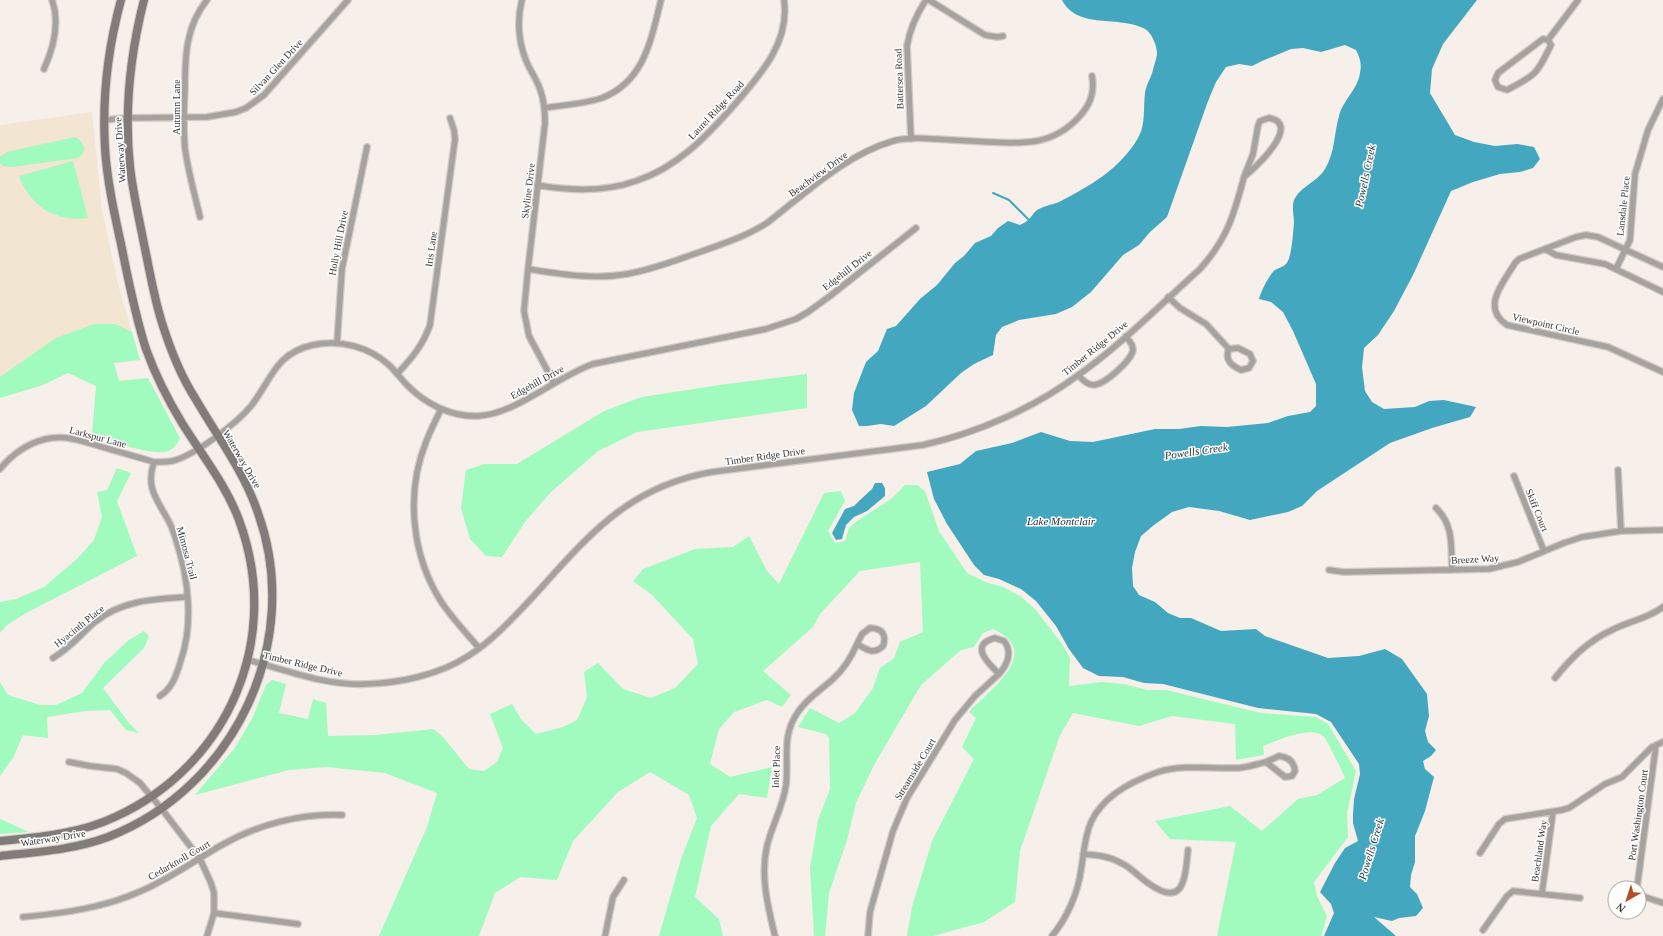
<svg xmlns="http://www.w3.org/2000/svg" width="1663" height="936" font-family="'Times New Roman',serif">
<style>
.education{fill:#f2e5d1}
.green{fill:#a1fabe}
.water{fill:#43a7bf}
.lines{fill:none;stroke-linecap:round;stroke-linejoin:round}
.stream{stroke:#43a7bf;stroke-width:2}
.street-casing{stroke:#d1cac5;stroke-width:8}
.secondary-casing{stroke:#d1cac5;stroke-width:10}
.street{stroke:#a5a2a0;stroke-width:5.5}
.secondary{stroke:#817c79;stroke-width:8}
.labels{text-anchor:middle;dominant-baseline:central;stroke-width:3;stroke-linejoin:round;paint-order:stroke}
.street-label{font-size:10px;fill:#383533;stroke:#fff}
.water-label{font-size:11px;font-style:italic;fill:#182f35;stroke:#fff}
</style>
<rect width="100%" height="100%" fill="#f7efe9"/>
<!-- education -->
<path class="education" d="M92,112l10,98 16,74 14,48 -17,-8 -115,59v-258z"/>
<!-- green -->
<path class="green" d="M75,137c10,6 13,14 3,21l-66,9 -9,-1 -3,-3v-6l7,-5z
M73,161l15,57c-33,4 -57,-11 -69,-42z
M95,324h20l17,8 8,28 -26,3 5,18 29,-3 32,60c-3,6 -6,11 -12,13 -15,6 -59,-11 -76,-16l4,-49 -28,-13 -25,12 -43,13v-21l56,-39z
M807,374v34l-170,24 -39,19 -48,42 -25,29 -23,35 -16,-1 -16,-17 -9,-31 5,-38 19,-6h32l87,-53 38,-14 84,-13z
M117,468l14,5 -14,28 20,55 -111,57 -19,12 -7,8v-31l16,-3 28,-12 33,-28 17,-19 8,-23 -5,-25 10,-2z
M905,485h12l8,6 14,40 28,42 21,10 15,4 17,9 15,13 27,35 8,14 -1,28 32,-4 23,2 23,6h19l95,23 55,4 12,7 28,47 -9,42 1,24 -34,45 3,14 10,20 -6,20h-104l19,-94 -66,-3 -15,-18 75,-15 32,25 36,-32 19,-4 28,-17c-3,-7 -18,-39 -22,-42 -12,-11 -47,5 -60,10l1,9 -28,5 -1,-36 -63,-8 -33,10 -66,-13 -13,22 -40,116 -5,51 -31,20 -51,14h-26l5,-29 20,-66 42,-82 -12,-12 14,-29 -7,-6c20,-22 76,-60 24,-83l-10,4 -9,14 -13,3 -40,35 -47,80 -18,38 -9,37 -18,53 -4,43h-11l-4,-68 8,-48 12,-31 -1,-51 -3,-4 -28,-7 12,-19 29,15 16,-10 18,-25 7,-20 14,-10 6,-16 23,-10 -3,-70 -60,9 -40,43 -7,13 -50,44 28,24 -9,12 -15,-7 -33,12 -15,17 -9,35 20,13 42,-10 -5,31 -28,-4 -28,32 -16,71 24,22 4,17h-64l22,-77 16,-41 -8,-23 -39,-23 -32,20 -45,49 -16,39 -37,-3 -25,16 -16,43h-100l48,-109 10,-34 -52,-20 -59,-6 -37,3 -94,25 39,-46 18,-30 14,-34 6,-5 14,4 -7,29 29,6 5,-20 13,4 2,33 48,-1 57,-6 10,8 26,32 15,2 13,-9 6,-14 -13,-34 22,-10 9,15 15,15 27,-7 14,-7 10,-23 -3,-25 14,-9 25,26 28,9 24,-10 23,-24 -5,-25 -41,-44 -19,-14 10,-12 52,-20 38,-2 16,-11 18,35 12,13 45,-91 17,-2 4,10 -17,30 7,12 10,-2 4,-13 8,-7 34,-22z
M144,631l5,5 -5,12 -41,40 26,35 10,10 -13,-3 -16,-20 -25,1 -38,6 1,21 -25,-3 -10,23 -13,18v-94l8,13 32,10h16l26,-12 23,-31 24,-22z
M0,819l29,13 -29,2z"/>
<!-- water -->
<path class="water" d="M1062,0h415l-34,44 -11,25 -2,24 25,42 19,7 21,4 22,-2 17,3 6,12 -7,9 -13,4 -20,2 -27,8 -22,9 -37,82 -20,38 -16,24 -14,13 -2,19 3,24 7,11 12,7 31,-2 14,-6 15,-1 32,7 -6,10 -38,11 -42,15 -73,48 -15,15 -14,6 -38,8 -31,-9 -30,-4 -17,5 -18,13 -13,11 -6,16 -3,16 1,18 6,9 16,7 13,11 12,5h11l30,13 35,-2 9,7 63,22 31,-2 26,-7 17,10 25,35 2,22 -4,15 3,11 8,8 -5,6 -8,5 2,8 9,8 -9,34 -10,25v26l-4,13 -1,12 7,7 6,14 -7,8 -17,2 -7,3 -18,-4 22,19h-72l10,-23 -3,-9 -11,-12 15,-29 10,-15 13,-7 -5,-18v-9l1,-15 6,-25 -1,-10 -28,-42 -15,-8 -58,-6 -95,-24 -19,-1 -21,-6 -24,-1 -16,-8 -14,-19 -13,-23 -20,-25 -15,-12 -22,-10 -15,-4 -10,-10 -27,-41 -13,-25 -7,-27 33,-8 16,-13 36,-8 29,-11 29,9 23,1 62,-13h24l22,-3 26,1 41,-4 20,-7 22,-4 6,-6v-22l-23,-53 -10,-19 -12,-10 -12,-3c2,-8 10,-24 16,-29 3,-2 8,-3 11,-6 6,-6 7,-32 8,-41 0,-8 -3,-18 1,-25 7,-12 23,-17 30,-29 10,-16 9,-36 14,-53 4,-16 19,-27 21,-43 2,-9 0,-15 -4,-23l-11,-5 -24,7 -18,-4 -12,1 -29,12 -10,5 -13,-2 -13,3 -10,15 -8,19 -41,116 -17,15 -11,13 -16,10 -32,37 -19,15 -16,7 -37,6 -17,7 -6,8 -3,20 -19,9 -13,9 -35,33 -32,20 -13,-2 -14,2h-8l-7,-16 2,-17 12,-31 12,-11 9,-22 9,-3 24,-27 17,-14 18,-22 9,-7 11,-13 16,-7 7,-8 10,-7 12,4c4,-2 8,-4 10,-7 2,-2 4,-6 6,-7 6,-5 16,-6 23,-9 31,-16 61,-33 79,-64 8,-14 5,-30 7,-45 1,-8 6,-15 8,-23 1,-5 4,-12 4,-17 0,-8 -6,-21 -12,-24 -25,-14 -68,1 -83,-29z
M875,483h7l3,5v8l-18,15 -13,6 -8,8 -4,14 -6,1 -4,-7 13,-24 9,-3 6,-6 12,-11z"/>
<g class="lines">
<!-- stream -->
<path class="stream" d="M993,193l16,7 20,20"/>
<defs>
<path id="street" d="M522,0c-6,22 -3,47 7,67 4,7 8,14 11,22 4,11 5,22 5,34l-17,146 -4,42 5,25 25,47
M929,0l56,35 12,2 6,-1
M1543,39l5,1 3,5c-14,29 -15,30 -44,45l-9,-3 -3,-7 3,-7z
M1548,40l30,-40
M44,69c10,-22 16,-46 8,-69
M545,108c18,-3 39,-4 57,-10 43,-17 49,-59 59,-98
M1269,118c34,6 -15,51 -25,59l9,-23 5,-28 2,-5z
M104,120l23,-2 80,-1 29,-5 10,-4 18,-13 84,-95
M911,139l-4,-93c3,-18 9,-31 19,-46
M537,185c33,6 68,7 99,-4 42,-14 71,-45 100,-78 25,-29 54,-61 48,-103
M200,217c-5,-22 -12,-45 -15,-69 -2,-20 -1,-41 0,-61 0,-32 1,-61 22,-87
M1545,249l11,6 49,9 58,28
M1663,267l-65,-30 -12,-2 -10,2 -57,22 -4,4c-11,19 -35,44 -8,62l101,22 55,25
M528,269c32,5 66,11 99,5 24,-4 47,-13 70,-21 25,-9 48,-16 70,-30 39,-30 78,-68 126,-82 13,-4 29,-3 42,-2 18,1 36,2 54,3 36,2 64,3 90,-25 11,-12 16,-24 13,-41
M1616,269l14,-29 5,-66 13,-44 15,-31
M1168,297l12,11 26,16 23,25 9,-1 12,6 3,7 -4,7 -8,2c-9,-4 -17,-10 -12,-21
M337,343l5,-74 25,-122
M397,374c15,-16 26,-29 33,-49l25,-186 -1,-9 -4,-12
M1078,375c5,5 9,10 16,10 11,-1 37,-24 39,-35l-1,-5 -6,-9
M441,409c-5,11 -11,22 -15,33 -21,52 -14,115 16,161 11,16 25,31 37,45
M154,462c-8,24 1,35 13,56 4,7 7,15 9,22 12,37 18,82 5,120 -4,13 -8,28 -21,36
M0,469c18,-22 44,-36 73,-30 11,2 22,6 33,9 16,5 32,9 48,14 6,0 12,0 18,-1 22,-5 64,-37 79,-55 20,-25 24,-53 62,-61 27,-6 56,2 76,20 7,7 12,14 19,21 18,18 43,31 70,30 38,-2 78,-39 115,-52l173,-35 30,-10 12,-7 22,-16 86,-68
M1618,470l3,61
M1514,476l30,75
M1436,508c18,17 15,39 16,62
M1329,570l15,2 145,-3 29,-7 46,-19 18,-6 39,-6 42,-1
M870,628c12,0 17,7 13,18 -9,9 -16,4 -26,-2l5,-10z
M995,638l9,3c9,11 3,24 -5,33 -10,-10 -31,-29 -4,-36z
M53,658c17,-10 27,-23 42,-36 27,-22 60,-23 92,-25
M248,660c38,10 78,26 118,24 34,-1 73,-9 102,-28 24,-15 43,-36 62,-56 56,-61 95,-113 182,-128l211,-27c54,-12 109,-36 154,-69 44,-31 83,-71 123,-107 27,-30 34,-54 44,-92
M1555,678c16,-20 33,-37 57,-48 17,-9 35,-11 51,-23
M1279,756c9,1 15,5 16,15l-3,5 -7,1 -19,-15z
M69,762l21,4 27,3 9,4 14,10 21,25 39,51 11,24 3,10v20l-7,23
M1480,853l19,-29 6,-5 57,-9 7,-2 36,-24 17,-7 30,-30 11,-5
M1083,854c13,1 26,2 38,9 11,5 18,14 27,20 36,26 37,-4 40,-33
M1637,888l19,-143
M1542,893l11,-81
M1639,895l24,8
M214,913l84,11
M23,917c41,-4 81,-9 118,-26 28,-12 53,-30 79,-45 36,-21 81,-33 122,-31
M1483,930l24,-34 6,-5 67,7
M605,936l8,-39 11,-17
M775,936c-7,-29 -15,-60 -8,-90 5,-21 16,-39 19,-61 3,-27 -5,-49 12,-73 9,-14 23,-22 35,-33 11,-10 18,-21 24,-35
M868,936l2,-24 23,-81 14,-33 48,-78 20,-24 24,-22
M1052,936c15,-18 26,-43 29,-66 3,-16 3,-32 10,-48 12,-26 41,-41 67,-50 26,-8 54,-3 81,-4 10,-1 18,-4 27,-6"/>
<path id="secondary" d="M0,841c39,-4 79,-7 115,-24 114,-52 168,-179 124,-297 -13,-35 -37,-65 -57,-97 -14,-23 -27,-49 -36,-74 -11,-34 -18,-70 -25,-105 -7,-32 -14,-64 -16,-96 -3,-50 3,-100 16,-148
M0,856c37,-4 73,-6 108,-19 127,-49 196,-196 150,-324 -14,-42 -41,-77 -63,-115 -14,-22 -24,-47 -32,-72 -9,-27 -13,-54 -19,-82 -5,-26 -11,-51 -14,-77 -6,-57 0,-112 14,-167"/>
</defs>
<!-- street casing -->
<use href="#street" class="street-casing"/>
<!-- secondary casing -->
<use href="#secondary" class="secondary-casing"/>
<!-- street -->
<use href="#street" class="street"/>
<!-- secondary -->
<use href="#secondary" class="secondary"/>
</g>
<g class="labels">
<!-- street labels -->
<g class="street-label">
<text transform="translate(276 67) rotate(-47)">Silvan Glen Drive</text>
<text transform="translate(899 79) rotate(-92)">Battersea Road</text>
<text transform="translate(176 107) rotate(-90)">Autumn Lane</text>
<text transform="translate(716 110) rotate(-47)">Laurel Ridge Road</text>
<text transform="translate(120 150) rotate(-94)">Waterway Drive</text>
<text transform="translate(818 174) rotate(-36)">Beachview Drive</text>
<text transform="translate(528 191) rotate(-83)">Skyline Drive</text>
<text transform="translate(1623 206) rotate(-84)">Lansdale Place</text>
<text transform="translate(338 243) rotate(-79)">Holly Hill Drive</text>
<text transform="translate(431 249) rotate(-82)">Iris Lane</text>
<text transform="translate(847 270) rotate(-38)">Edgehill Drive</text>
<text transform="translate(1546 324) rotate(13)">Viewpoint Circle</text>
<text transform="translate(1095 348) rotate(-39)">Timber Ridge Drive</text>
<text transform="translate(537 382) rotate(-29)">Edgehill Drive</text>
<text transform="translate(98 437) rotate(15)">Larkspur Lane</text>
<text transform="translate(765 456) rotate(-8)">Timber Ridge Drive</text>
<text transform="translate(242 459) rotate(60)">Waterway Drive</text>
<text transform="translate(1537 510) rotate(68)">Skiff Court</text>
<text transform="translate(187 553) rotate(75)">Mimosa Trail</text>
<text transform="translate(1475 559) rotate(-3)">Breeze Way</text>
<text transform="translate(79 626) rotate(-39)">Hyacinth Place</text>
<text transform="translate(303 664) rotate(13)">Timber Ridge Drive</text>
<text transform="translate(776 767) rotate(-88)">Inlet Place</text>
<text transform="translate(915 769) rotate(-59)">Streamside Court</text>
<text transform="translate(1638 815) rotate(-82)">Port Washington Court</text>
<text transform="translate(53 838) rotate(-9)">Waterway Drive</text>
<text transform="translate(1539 851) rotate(-82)">Beachland Way</text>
<text transform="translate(179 860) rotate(-30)">Cedarknoll Court</text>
</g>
<!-- water labels -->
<g class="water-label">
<text transform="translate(1365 176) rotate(-78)">Powells Creek</text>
<text transform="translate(1196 451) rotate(-8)">Powells Creek</text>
<text x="1061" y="521">Lake Montclair</text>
<text transform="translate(1371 849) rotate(-73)">Powells Creek</text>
</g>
</g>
<!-- north arrow -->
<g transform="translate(1627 900) rotate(219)"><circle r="19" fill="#ffffff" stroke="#afaead"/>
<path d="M0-3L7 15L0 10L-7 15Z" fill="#b54e27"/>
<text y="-6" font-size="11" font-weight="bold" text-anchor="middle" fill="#383533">N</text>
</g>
</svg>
